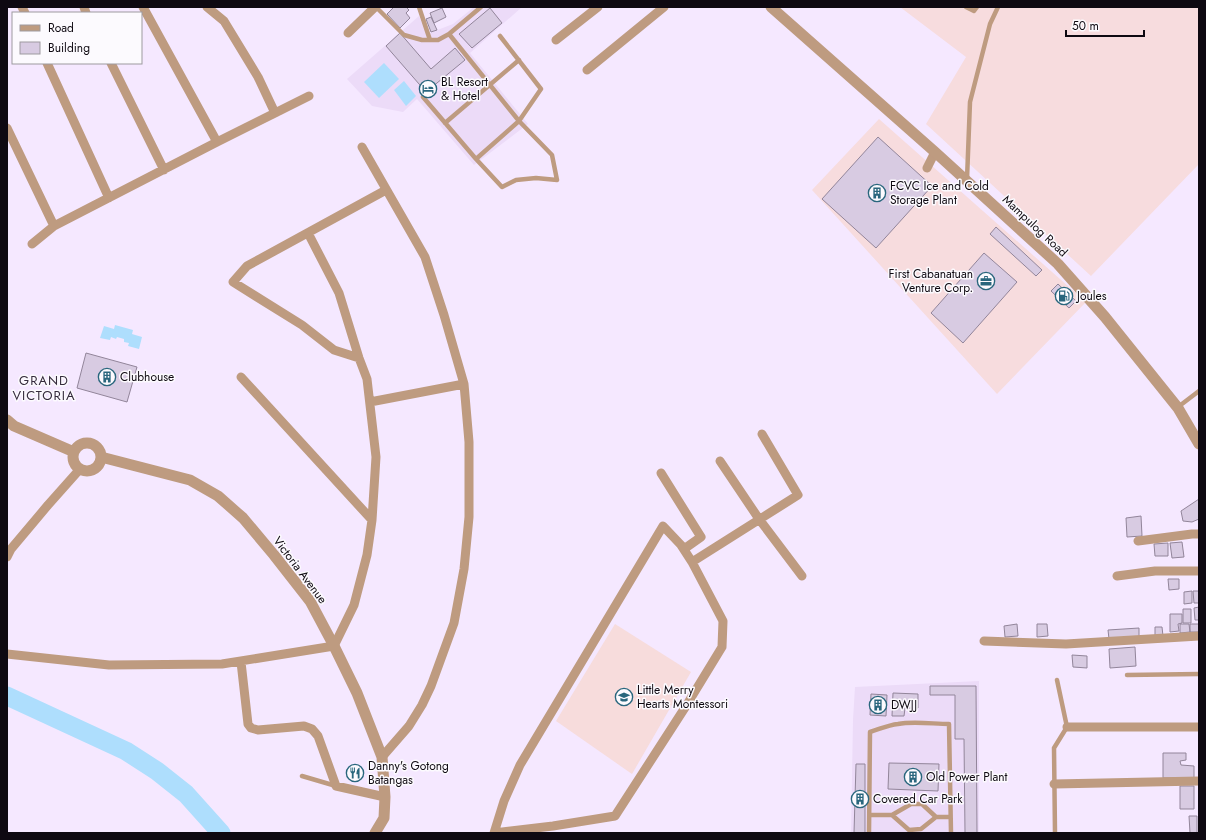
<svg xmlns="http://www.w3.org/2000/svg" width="1206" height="840" font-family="Jost,sans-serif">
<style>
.built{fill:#ecdbf8}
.industrial{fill:#f7dcde}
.education{fill:#f7dcdc}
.water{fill:#aedefd}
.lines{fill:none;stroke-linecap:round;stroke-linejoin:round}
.river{stroke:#aedefd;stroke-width:19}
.building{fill:#d8cbe2;stroke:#92859a}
.service{stroke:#be9b80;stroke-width:4.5}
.minor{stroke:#be9b80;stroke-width:9}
.tertiary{stroke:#be9b80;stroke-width:11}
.labels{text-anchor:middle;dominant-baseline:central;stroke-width:3;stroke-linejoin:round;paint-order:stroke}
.poi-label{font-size:12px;fill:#0e0911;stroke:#fcfafe;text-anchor:start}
.street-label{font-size:12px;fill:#0e0911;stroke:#fcfafe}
.neighbourhood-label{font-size:13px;letter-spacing:1px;fill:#352a3c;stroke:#fcfafe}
</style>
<rect width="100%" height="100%" fill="#f5e8ff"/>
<!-- built -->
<path class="built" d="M474,7h48l-52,46 58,71 -54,41 -57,-66 -14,13 -31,-6 -25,-27 72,-63 8,18 26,-10z
M979,681v152h-128l2,-113 2,-33z"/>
<!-- industrial -->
<path class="industrial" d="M900,7h299v157l-108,112 -165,-152 40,-67z
M879,119l207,183 -89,92 -185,-204z"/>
<!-- education -->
<path class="education" d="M615,624l76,48 -59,102 -76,-53z"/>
<!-- water -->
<path class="water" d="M384,63l15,16 -20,19 -15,-16z
M404,81l12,15 -10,10 -12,-16z
M115,325l18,5 -1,4 10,3 -3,12 -11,-3 1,-3 -5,-1v-3l-7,-2 -1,2 -5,-2 -1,3 -10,-2 4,-12 10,3z"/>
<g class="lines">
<!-- river -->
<path class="river" d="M7,696l119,55 31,20 29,23 35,39"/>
</g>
<!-- building -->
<path class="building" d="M394,7h12l3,3 -3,3 4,5 -10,10 -13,-14z
M442,8l4,9 -12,6 -4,-10z
M490,8l12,15 -30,25 -13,-14z
M431,17l6,13 -6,2 -5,-13z
M400,33l31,36 24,-21 10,12 -39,32 -40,-46z
M878,137l54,49 -56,62 -54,-49z
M996,227l46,43 -6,6 -46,-42z
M984,253l33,29 -54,61 -32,-30z
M1058,284l18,17 -7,7 -18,-17z
M86,353l51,14 -10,35 -50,-14z
M1199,499v20l-7,3 -9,-1 -2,-10z
M1141,516l1,20 -15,1 -1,-19z
M1182,542l2,15 -12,1 -2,-15z
M1168,543v13h-13l-1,-12z
M1168,579h11v10l-10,1z
M1192,591v12l-8,1v-12z
M1193,591h6v12h-5z
M1199,607v13h-4l-1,-12z
M1183,609h8v14h-8z
M1170,614h12v9l-4,1 1,7 -9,1z
M1017,624l1,12 -13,1 -1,-11z
M1037,624h10l1,12 -11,1z
M1180,624h9l1,8 -10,1z
M1190,624h9v8h-9z
M1155,627h7l1,9h-8z
M1139,628v9l-30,2 -1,-9z
M1135,647l1,19 -26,2 -1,-19z
M1072,655l15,1v12l-14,-1z
M930,686h46l1,147h-12l-1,-94h-9v-44h-25z
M893,693l25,1v14h-13l-1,8h-12z
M871,694l16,1 -1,21 -16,-1z
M1163,753h23v7l-6,1 1,4 13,1v12h-31z
M889,763l50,1 -1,27 -50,-2z
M856,764h9v69h-11z
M1180,786h14v23h-14z
M1189,816h8v17h-7z"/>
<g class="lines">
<!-- service -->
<path class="service" d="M376,7l28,28 18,5h16l11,-6 70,87 33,34 5,25 -21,-2 -20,2 -14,7 -26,-28 -53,-62
M419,7l11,33
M966,7l8,4 3,-4
M449,34l32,-27
M445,123l74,-63
M476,159l43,-38 22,-32 -41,-53
M967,179l3,-77 20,-78 8,-17
M1178,407l21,-16
M1127,675l72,-1
M302,776l34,10
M870,815h22l19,-11h11l14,13
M892,815l17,15 12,-1 15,-12h14
M869,833l1,-101c10,-3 18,-7 28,-8 15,-3 36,0 51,0l2,109
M1055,833l-1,-85 13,-21 -10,-47"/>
<!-- minor -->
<path class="minor" d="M22,7l3,6
M84,7l2,6
M143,7l74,135
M207,7l17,14 34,56 17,36
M348,33l27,-26
M556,40l42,-33
M47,63l62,135
M111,63l53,107
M587,70l77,-63
M7,128l47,98
M362,147l63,110 19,58 20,69 5,58v75l-5,52 -10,54 -23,63 -9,19 -13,21 -27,31
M927,168l8,-16
M32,244l22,-18 163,-84 92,-46
M359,358l-25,-8 -32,-25 -69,-43 14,-16 139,-76
M241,377l131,143
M370,402l94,-18
M720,461l39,58 43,57
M661,473l40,64 -17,12
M1138,541l54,-7h7
M7,557l4,-8 37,-44 32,-36
M692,562l106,-67 -36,-61
M1117,576l38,-5h44
M984,641l82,3 133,-8
M7,654l102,11 113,-1 112,-18 20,-41 13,-50 5,-35 4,-63 -9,-78 -8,-21 -20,-65 -31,-60
M241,662l7,62 3,4 7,2 46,-4 8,3 6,7 18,50 49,11
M1067,727h132
M1054,784l145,-3
M494,833l59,-7 62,-10 71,-110 36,-59 1,-26 -31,-59 -11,-17 -18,-19 -143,239 -16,36 -10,32"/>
<!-- tertiary -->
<path class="tertiary" d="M771,7l164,145 123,112 47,53 73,91 21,36
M7,420l7,6 60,26
M73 457a14 14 0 1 1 28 0a14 14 0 1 1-28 0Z
M101,457l89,23 28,16 25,22 31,37 36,46 24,45 23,47 25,64 3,40 -1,21 -9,15"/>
</g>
<!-- icons -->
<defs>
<symbol id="hotel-ring" viewBox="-11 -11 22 22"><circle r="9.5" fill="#fcfafe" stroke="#29667d" stroke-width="1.5"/><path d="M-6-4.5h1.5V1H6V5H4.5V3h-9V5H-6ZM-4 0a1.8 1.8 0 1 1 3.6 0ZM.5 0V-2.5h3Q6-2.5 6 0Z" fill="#29667d"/></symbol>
<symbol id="building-ring" viewBox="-11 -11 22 22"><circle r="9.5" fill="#fcfafe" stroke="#29667d" stroke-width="1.5"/><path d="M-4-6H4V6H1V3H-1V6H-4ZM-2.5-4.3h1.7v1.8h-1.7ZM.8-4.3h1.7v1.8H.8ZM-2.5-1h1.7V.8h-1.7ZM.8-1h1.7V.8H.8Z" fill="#29667d"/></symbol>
<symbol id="office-ring" viewBox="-11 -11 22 22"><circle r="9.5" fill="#fcfafe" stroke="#29667d" stroke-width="1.5"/><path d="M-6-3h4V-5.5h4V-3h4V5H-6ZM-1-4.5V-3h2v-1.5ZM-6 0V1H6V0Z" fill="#29667d"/></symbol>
<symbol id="fuel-ring" viewBox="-11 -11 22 22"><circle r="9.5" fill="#fcfafe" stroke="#29667d" stroke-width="1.5"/><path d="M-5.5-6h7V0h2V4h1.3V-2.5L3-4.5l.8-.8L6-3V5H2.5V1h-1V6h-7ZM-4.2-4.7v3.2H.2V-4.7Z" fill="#29667d"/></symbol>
<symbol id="school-ring" viewBox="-11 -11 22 22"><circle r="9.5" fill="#fcfafe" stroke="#29667d" stroke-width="1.5"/><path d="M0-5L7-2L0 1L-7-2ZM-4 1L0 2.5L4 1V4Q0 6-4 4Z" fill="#29667d"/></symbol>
<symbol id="restaurant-ring" viewBox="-11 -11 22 22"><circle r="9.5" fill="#fcfafe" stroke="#29667d" stroke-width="1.5"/><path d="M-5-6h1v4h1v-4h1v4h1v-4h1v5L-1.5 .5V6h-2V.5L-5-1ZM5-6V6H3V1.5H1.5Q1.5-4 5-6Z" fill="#29667d"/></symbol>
</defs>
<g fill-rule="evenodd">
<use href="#hotel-ring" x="418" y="79" width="20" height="20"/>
<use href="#building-ring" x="867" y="183" width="20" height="20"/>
<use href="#office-ring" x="976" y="271" width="20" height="20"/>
<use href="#fuel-ring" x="1054" y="286" width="20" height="20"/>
<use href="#building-ring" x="97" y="367" width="20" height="20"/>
<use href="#school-ring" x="614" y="687" width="20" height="20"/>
<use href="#building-ring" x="868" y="695" width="20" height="20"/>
<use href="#restaurant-ring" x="345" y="763" width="20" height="20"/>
<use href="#building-ring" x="903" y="767" width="20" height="20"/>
<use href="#building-ring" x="850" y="789" width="20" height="20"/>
</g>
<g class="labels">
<!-- poi labels -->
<g class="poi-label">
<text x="441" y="82">BL Resort<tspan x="441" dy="14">&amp; Hotel</tspan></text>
<text x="890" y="186">FCVC Ice and Cold<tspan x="890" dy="14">Storage Plant</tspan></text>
<text x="973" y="274" text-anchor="end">First Cabanatuan<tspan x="973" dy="14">Venture Corp.</tspan></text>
<text x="1077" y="296">Joules</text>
<text x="120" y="377">Clubhouse</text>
<text x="637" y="690">Little Merry<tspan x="637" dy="14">Hearts Montessori</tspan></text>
<text x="891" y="705">DWJJ</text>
<text x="368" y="766">Danny's Gotong<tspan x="368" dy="14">Batangas</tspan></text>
<text x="926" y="777">Old Power Plant</text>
<text x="873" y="799">Covered Car Park</text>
</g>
<!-- street labels -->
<g class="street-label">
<text transform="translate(1035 226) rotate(43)">Mampulog Road</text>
<text transform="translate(300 570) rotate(53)">Victoria Avenue</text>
</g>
<!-- neighbourhood labels -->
<g class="neighbourhood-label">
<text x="44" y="380">GRAND<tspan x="44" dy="15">VICTORIA</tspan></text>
</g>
</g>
<!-- border -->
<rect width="1206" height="840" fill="none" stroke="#0e0911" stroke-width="16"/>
<!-- legend -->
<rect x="12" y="12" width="130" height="52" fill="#fcfafe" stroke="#9d9a9f"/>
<rect x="20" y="25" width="20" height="6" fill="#be9b80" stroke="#9d9a9f"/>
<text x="48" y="32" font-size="12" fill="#0e0911">Road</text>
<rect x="20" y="42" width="20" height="12" fill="#d8cbe2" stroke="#9d9a9f"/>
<text x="48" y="52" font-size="12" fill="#0e0911">Building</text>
<!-- scale -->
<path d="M1066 30v6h78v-6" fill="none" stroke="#0e0911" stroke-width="2"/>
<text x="1072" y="30" font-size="12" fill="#0e0911" stroke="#fcfafe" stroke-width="3" paint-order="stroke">50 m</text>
</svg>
